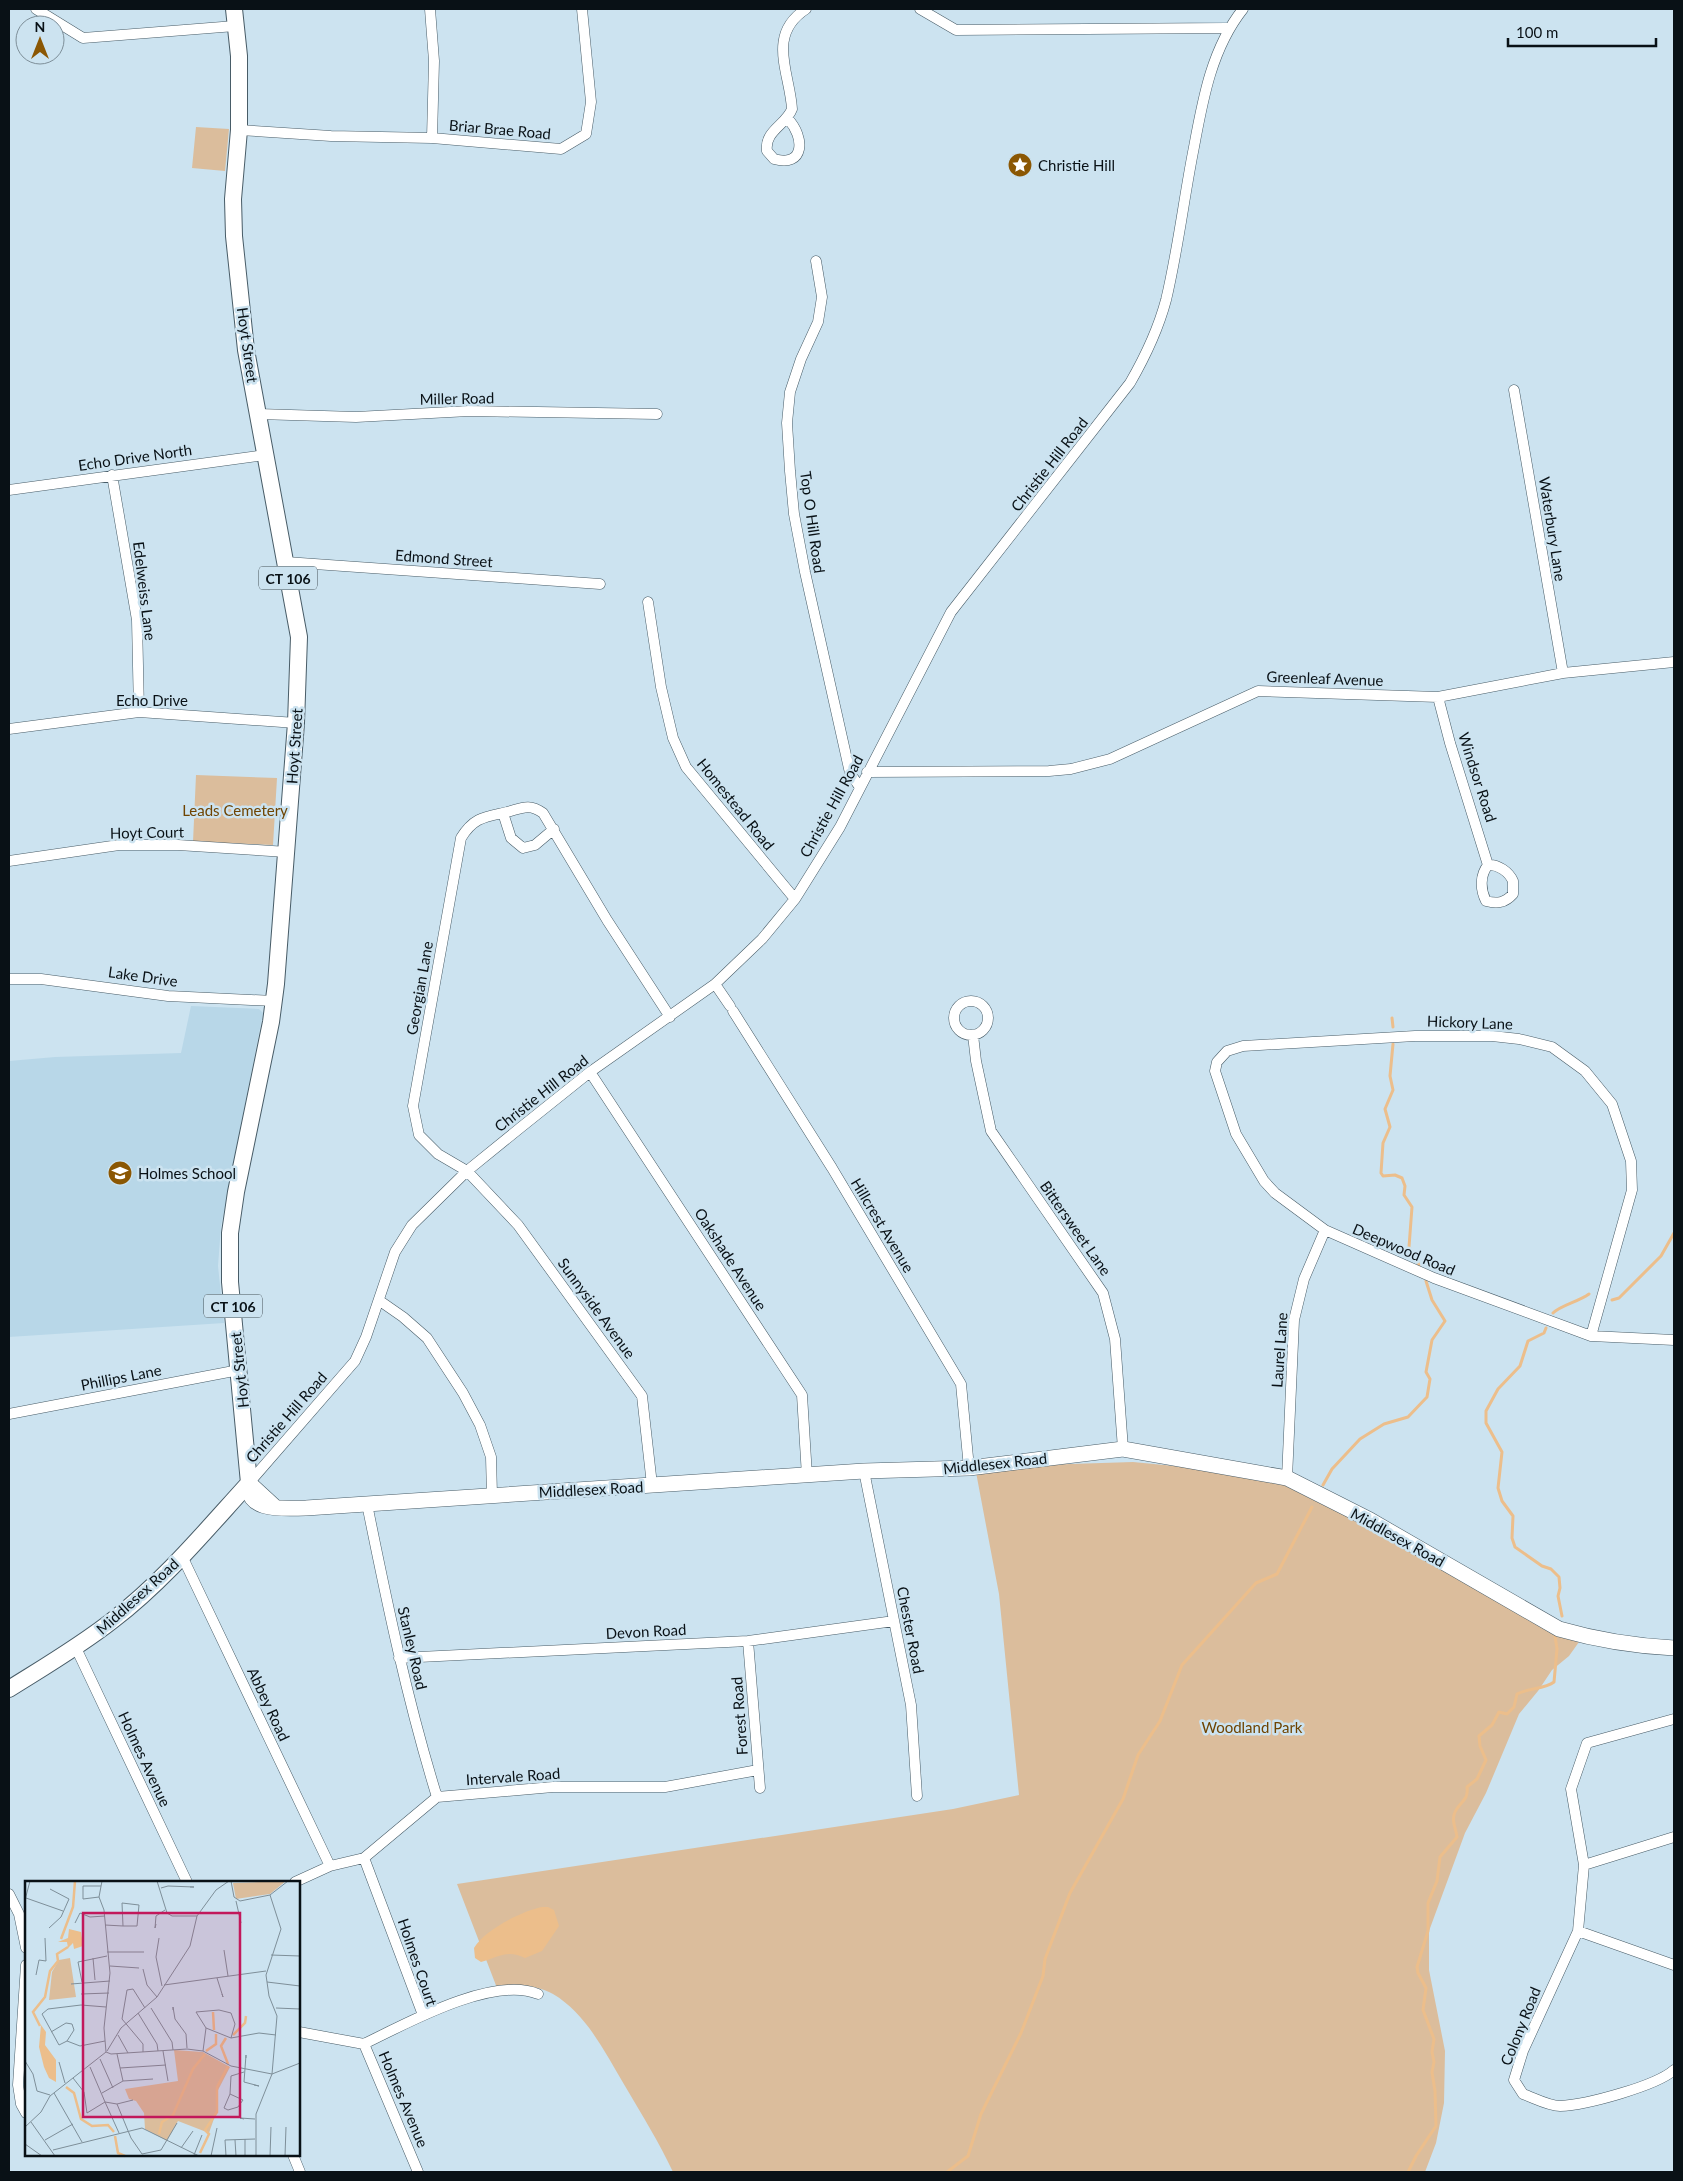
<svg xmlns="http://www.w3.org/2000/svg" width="1683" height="2181" font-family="Lato,sans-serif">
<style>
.built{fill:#b8d7e8}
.green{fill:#dbbd9c}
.water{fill:#ecbe8b}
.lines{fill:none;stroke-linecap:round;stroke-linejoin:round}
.stream{stroke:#ecbe8b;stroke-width:3}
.street-casing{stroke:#485c67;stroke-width:11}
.secondary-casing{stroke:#485c67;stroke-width:16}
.primary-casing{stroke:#485c67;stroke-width:18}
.street{stroke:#fff;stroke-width:10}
.secondary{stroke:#fff;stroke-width:15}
.primary{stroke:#fff;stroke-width:16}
.labels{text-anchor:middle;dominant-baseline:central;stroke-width:5;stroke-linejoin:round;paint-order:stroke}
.shield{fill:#cce3f0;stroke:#445057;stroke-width:1}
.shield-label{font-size:14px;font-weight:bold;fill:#091116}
.street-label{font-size:15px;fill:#091116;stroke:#cce3f0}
.poi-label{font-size:15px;fill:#091116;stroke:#cce3f0;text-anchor:start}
.park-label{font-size:15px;fill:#6f4402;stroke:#cce3f0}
.inset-river{fill:none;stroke:#ecbe8b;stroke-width:2.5}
.inset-road{fill:none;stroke:#7e8f99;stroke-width:1}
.view{fill:#c2185b;fill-opacity:0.15;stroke:#c2185b;stroke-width:2.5}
.inset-edge{fill:none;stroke:#091116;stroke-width:2.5}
</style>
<rect width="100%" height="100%" fill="#cce3f0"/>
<!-- built -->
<path class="built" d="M191,1006l68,3 4,4 -42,213 -3,40 6,57 -215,14v-276l46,-4 126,-4z"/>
<!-- green -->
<path class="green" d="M196,127l33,2 -4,42 -33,-3z
M196,775l81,3 -4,67 -80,-3z
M1133,1462l62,6 90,15 294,151v8l-10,14 -17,14 -14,21 -19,23 -33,79 -21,40 -36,98v39l16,81 -1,52 -8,40 -11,29h-752c-14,-30 -31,-57 -48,-86 -20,-33 -38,-72 -72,-92 -16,-9 -39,-10 -56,-6l-40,-104 496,-75 66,-14 -20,-201 -24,-127z"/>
<!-- water -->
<path class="water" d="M542,1907h6l6,3 5,16 -17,25 -17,7c-17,-9 -27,-1 -44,4l-6,-4 -1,-10c10,-18 48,-37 68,-41z"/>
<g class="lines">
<!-- stream -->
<path class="stream" d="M1392,1018l1,9
M1393,1044l-3,32 3,14 -8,19 5,18 -7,16 -2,30 2,3 12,-1 7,3 3,8 -1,9 8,12 -3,40 7,10 3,9
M1612,1300l7,-2 42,-42 13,-23
M1553,1313c8,-8 25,-11 36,-19
M1546,1328l-2,5 -16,8 -8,25 -22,23 -12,22v12l16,29 -4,36 4,13 11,15 -1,22 3,9 27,19 9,3 8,8 1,11 -2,8 4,20
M1323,1485l9,-16 28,-30 24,-15 24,-7 19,-20 3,-18 -4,-7 6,-32 13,-19 -13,-21 -6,-19
M947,2172l21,-16 13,-42 40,-81 22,-57 2,-17 25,-66 53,-94 15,-44 22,-34 22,-56 74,-82 21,-9 35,-67
M1408,2172l8,-16 20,-30 -1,-35 -3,-19 2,-10 -2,-10 2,-13 -11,-29 3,-22 -8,-15 -1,-6 11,-36v-28l9,-22 3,-24 17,-20c-1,-9 -6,-16 -2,-25 4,-10 14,-11 12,-25l10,-8 9,-19 -6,-14 -1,-10 13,-11 7,-13 8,2 7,-7 3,-13c11,-6 28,-5 37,-12l3,-33 -2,-13"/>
<defs>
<path id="street" d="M36,9l47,29 152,-12
M430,9l4,52 -2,77 129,11 25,-15 5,-32 -9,-93
M920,9l36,21 271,-2
M788,119c17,18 17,49 -14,40l-7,-8c-3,-20 19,-26 25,-42 -2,-36 -26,-74 14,-100
M239,130l92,6 101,2
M816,261l6,36 -4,25 -17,37 -11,33 -3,31 3,48 4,43 11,58 45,201 9,13
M1514,390l49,283
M258,414l98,3 113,-6 188,3
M112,475l25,145 2,92
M9,490l256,-35
M286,562l314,22
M648,602l13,85 12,51 13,29 109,132
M1438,697l12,46 38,122c10,-1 21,7 25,16v13c-8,9 -16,10 -27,7 -6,-12 -6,-26 2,-36
M9,729l130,-17 157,11
M867,772l182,-1 22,-2 39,-10 148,-68 180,6 125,-24 111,-11
M503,813l8,25 12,10 12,-3 19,-16
M9,861l110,-16h59l109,7
M9,979h32l127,17 106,5
M715,984l15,22
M954 1018a17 17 0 1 1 34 0a17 17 0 1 1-34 0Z
M733,1011l99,157 129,216 8,84
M973,1035l3,26 15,70 112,162 12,46 8,110
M590,1072l212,323 5,81
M380,1301l23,16 24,21 36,55 17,32 11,32 1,38
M1591,1336l41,-146 -1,-29 -19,-57 -27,-33 -33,-24 -33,-8 -27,-3h-77l-172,10 -16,5 -10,11 -2,9 21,63 28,47 11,12 50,37 109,48 157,58 83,4
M9,1414l230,-44
M864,1471l47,234 6,91
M1287,1478l7,-158 10,-41 21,-49
M249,1483l106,-122 11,-24 29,-85 17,-27 55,-54 53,-43 70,-56 125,-88 47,-45 33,-40 45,-72 111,-215 179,-229c15,-26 28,-53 36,-83 12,-50 18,-103 28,-153 9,-49 18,-99 49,-138
M652,1485l-10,-89 -124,-171 -51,-54 -29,-17 -19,-19 -6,-29 48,-268c13,-21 24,-21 46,-26 15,-4 22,-9 36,1l64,107 63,97
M367,1504c20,99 40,196 70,293
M182,1556l148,310
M748,1641l12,147
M76,1648l111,234
M399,1658l349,-17 146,-20
M364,1858l59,157
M1584,1865l90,-28
M295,1882l35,-16 34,-8 73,-61 116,-10h112l93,-17
M9,1894l10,20 7,34
M1578,1931l6,-66 -13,-76 16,-46 87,-24
M26,1965l-8,120 3,19 5,9
M1674,1965l-96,-34 -55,120 -9,29 9,14c11,4 26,12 37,12 26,-1 96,-20 114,-36
M299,2032l65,12 54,128
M364,2044c41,-20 129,-69 174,-50
M293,2155l7,17"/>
<path id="secondary" d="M274,1506l-25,-23c-4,30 36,25 57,25l558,-37 105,-3 154,-19 164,29 83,42 189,109c38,11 75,17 115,19"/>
<path id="primary" d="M9,1689c35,-22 71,-43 104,-69 51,-39 93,-90 136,-137l-19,-201v-49l6,-41 35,-170 5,-38 20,-261 3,-86 -53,-287 -12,-114 -1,-37 6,-69v-74l-5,-47"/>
</defs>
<!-- street casing -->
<use href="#street" class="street-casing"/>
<!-- secondary casing -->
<use href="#secondary" class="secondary-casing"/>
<!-- primary casing -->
<use href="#primary" class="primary-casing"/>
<!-- street -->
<use href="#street" class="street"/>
<!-- secondary -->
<use href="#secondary" class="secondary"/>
<!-- primary -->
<use href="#primary" class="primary"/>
</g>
<!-- icons -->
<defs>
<symbol id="sight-disc" viewBox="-11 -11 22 22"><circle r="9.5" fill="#8b5703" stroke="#cce3f0"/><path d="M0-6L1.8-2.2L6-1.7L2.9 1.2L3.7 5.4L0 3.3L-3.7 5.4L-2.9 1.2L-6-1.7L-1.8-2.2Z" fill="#fff"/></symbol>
<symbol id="school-disc" viewBox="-11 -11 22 22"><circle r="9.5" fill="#8b5703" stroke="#cce3f0"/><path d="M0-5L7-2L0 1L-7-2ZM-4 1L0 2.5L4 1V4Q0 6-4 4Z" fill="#fff"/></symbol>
</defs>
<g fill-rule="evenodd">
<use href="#sight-disc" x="1006" y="151" width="28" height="28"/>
<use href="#school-disc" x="106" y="1159" width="28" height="28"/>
</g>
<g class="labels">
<!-- shield labels -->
<g class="shield">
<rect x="259" y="566.5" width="58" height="23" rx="4"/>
<rect x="204" y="1294.5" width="58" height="23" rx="4"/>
</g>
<g class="shield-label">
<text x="288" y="578">CT 106</text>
<text x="233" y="1306">CT 106</text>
</g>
<!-- street labels -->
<g class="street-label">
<text transform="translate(500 129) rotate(5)">Briar Brae Road</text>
<text transform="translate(248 345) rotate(82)">Hoyt Street</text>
<text transform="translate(457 398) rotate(-1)">Miller Road</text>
<text transform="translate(135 457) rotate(-8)">Echo Drive North</text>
<text transform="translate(1049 464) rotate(-52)">Christie Hill Road</text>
<text transform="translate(813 522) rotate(82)">Top O Hill Road</text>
<text transform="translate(1553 529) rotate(81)">Waterbury Lane</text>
<text transform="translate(444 558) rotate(4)">Edmond Street</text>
<text transform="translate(145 591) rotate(83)">Edelweiss Lane</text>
<text transform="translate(1325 678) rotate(2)">Greenleaf Avenue</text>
<text x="152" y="700">Echo Drive</text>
<text transform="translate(294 746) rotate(-86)">Hoyt Street</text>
<text transform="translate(1478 777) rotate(72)">Windsor Road</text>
<text transform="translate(736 804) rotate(51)">Homestead Road</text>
<text transform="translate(831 806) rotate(-61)">Christie Hill Road</text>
<text transform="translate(147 832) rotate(-1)">Hoyt Court</text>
<text transform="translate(143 976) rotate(8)">Lake Drive</text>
<text transform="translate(419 988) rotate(-80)">Georgian Lane</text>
<text transform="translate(1470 1022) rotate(2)">Hickory Lane</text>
<text transform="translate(541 1093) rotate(-38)">Christie Hill Road</text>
<text transform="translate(883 1225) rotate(59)">Hillcrest Avenue</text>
<text transform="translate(1076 1228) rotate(55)">Bittersweet Lane</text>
<text transform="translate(1404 1249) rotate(23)">Deepwood Road</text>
<text transform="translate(731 1259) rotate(57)">Oakshade Avenue</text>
<text transform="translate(597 1308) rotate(54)">Sunnyside Avenue</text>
<text transform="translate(1279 1350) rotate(-86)">Laurel Lane</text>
<text transform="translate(239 1370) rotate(-96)">Hoyt Street</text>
<text transform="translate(121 1377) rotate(-11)">Phillips Lane</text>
<text transform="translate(286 1417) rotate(-49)">Christie Hill Road</text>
<text transform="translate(995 1463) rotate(-6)">Middlesex Road</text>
<text transform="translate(591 1489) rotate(-3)">Middlesex Road</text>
<text transform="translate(1398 1537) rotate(29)">Middlesex Road</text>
<text transform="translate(137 1596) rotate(-42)">Middlesex Road</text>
<text transform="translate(911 1630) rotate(79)">Chester Road</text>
<text transform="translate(646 1631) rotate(-3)">Devon Road</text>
<text transform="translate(413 1648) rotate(77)">Stanley Road</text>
<text transform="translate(269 1704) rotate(65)">Abbey Road</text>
<text transform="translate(739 1716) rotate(-94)">Forest Road</text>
<text transform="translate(145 1759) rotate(65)">Holmes Avenue</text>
<text transform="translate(513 1776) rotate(-4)">Intervale Road</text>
<text transform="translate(418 1962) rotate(71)">Holmes Court</text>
<text transform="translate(1520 2026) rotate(-68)">Colony Road</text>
<text transform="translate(404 2099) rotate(67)">Holmes Avenue</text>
</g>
<!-- poi labels -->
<g class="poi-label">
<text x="1038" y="165">Christie Hill</text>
<text x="138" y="1173">Holmes School</text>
</g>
<!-- park labels -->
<g class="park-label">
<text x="235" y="810">Leads Cemetery</text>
<text x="1252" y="1727">Woodland Park</text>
</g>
</g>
<!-- overview -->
<g transform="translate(25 1881)">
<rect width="275" height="275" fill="#cce3f0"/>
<path d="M261,0l-16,13 -34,5 -3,-16zM45,77l6,39 -27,3 3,-28 7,-12zM149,169l29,2 27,15 -14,27 1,16 -8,23 -31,-12 -11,20 -22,-12 -1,-16 -8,-12 -7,-2 -4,-10 53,-8z" fill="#dbbd9c"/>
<path d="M44,48l12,3 2,14 -9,3 -1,-6 -5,5 -1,-6h-9l10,-4zM16,144l5,7 -1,13 11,15v22l-7,-4 -5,-11 -5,-20z" fill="#ecbe8b"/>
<path class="inset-river" d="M36,58l12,-32 2,-26M188,131l1,18M15,145l-7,-14 12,-15 5,-26 8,-10 -1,-7 11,-7M208,154l12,-12 1,-7M201,157l-5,8 7,18M181,170l10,-7v-10M41,206l8,6 7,26 11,7 16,-1 6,7M134,253l3,-12 11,-7 20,-46 12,-15M90,255l3,17 7,3M175,272l9,-19 -4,-4 12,-18v-25l11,-21"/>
<path class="inset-road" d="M132,0l10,32 5,3h25M206,0l3,16 6,4 30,-6 18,-14M136,7l7,-2 26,1h-4M74,16l-16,2v-13h18M1,17l37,13M0,19l5,-19M211,20l5,22M97,22l17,2 -2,21h-14zM50,42l5,-10 10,4 15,-1M131,43l-1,4 1,-12 9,-6M80,44l18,1M24,47l12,-11 8,-18 -19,-10M134,57l-3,19 6,29M199,69l4,26M82,71h37M246,74l29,1M68,77l2,22M85,85l29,2M118,88l4,16 10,12M11,94l3,-15 7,1 -1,-23M192,97l6,19 -1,-3M57,101l-4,-20 29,-6M242,101l33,4M46,103l39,-3M139,104l102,-14M56,113l28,-1M126,127l21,34 1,8M251,127l24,1M148,129v-3l2,12 11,15 1,14M113,132l19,31 1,7M26,151l15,-9 6,1 2,6 -7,11M93,154l10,18M206,157l4,-14 -4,-11 -12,-3 -23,2 10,16 25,10 28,-5 17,2M80,160l-25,5 -13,-5 -8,4 -17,-31 6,-5 33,-4 25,2M82,170l14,-23 36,-31 33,-51 7,-30 19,-26 13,-9M138,170l5,30M178,170l3,-23M81,171l5,2 76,-5 16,2 28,15 41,8 5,-58 -8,-20 -3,-21 15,-46 -11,-34M118,171v-8l-21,-25 5,-29 6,-1 12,19M92,173l6,27M75,178l13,29M0,180l8,13 4,17 13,4M34,181l6,21M65,186l15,35 12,2 14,34 11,16 19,-4 16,-27M95,187l46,-3M48,197l11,14 3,21 18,-11 14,31M219,201l2,-27v3M219,201l15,4 -5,-1M29,212l28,49M77,212l21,-12 30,-2M205,213l13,6 -5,7 -10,3 -4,-2zM205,213l1,-18 13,-4M92,223l16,-4M219,238l-4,-1 15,1M6,241l24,34M0,246l16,-15 9,-16 56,-44 -2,-24 6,-55 -6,-63 -5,-13 3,-16M220,258v17M20,259l28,-16M210,259l1,16M0,263l17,12M156,267l12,-17M28,269l89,-22 57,28M169,274l8,-20M186,275l6,-28M201,275l-1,-16 30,-1M223,275h24M231,275v-42l16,-40 28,-11M245,275l1,-29M260,275l1,-29"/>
<path class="view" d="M58,32h157v204h-157z"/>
<rect width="275" height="275" class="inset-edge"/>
</g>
<!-- border -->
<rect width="1683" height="2181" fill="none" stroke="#091116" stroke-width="20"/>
<!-- north arrow -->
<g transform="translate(40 40)"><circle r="24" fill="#cce3f0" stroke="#7e8f99"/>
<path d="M0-4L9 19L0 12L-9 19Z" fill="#8b5703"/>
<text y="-8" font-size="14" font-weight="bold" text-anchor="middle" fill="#091116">N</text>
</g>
<!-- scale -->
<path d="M1508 38v8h148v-8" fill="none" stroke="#091116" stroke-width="2.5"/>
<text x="1516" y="38" font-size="15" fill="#091116" stroke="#cce3f0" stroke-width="4" paint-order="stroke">100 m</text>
</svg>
